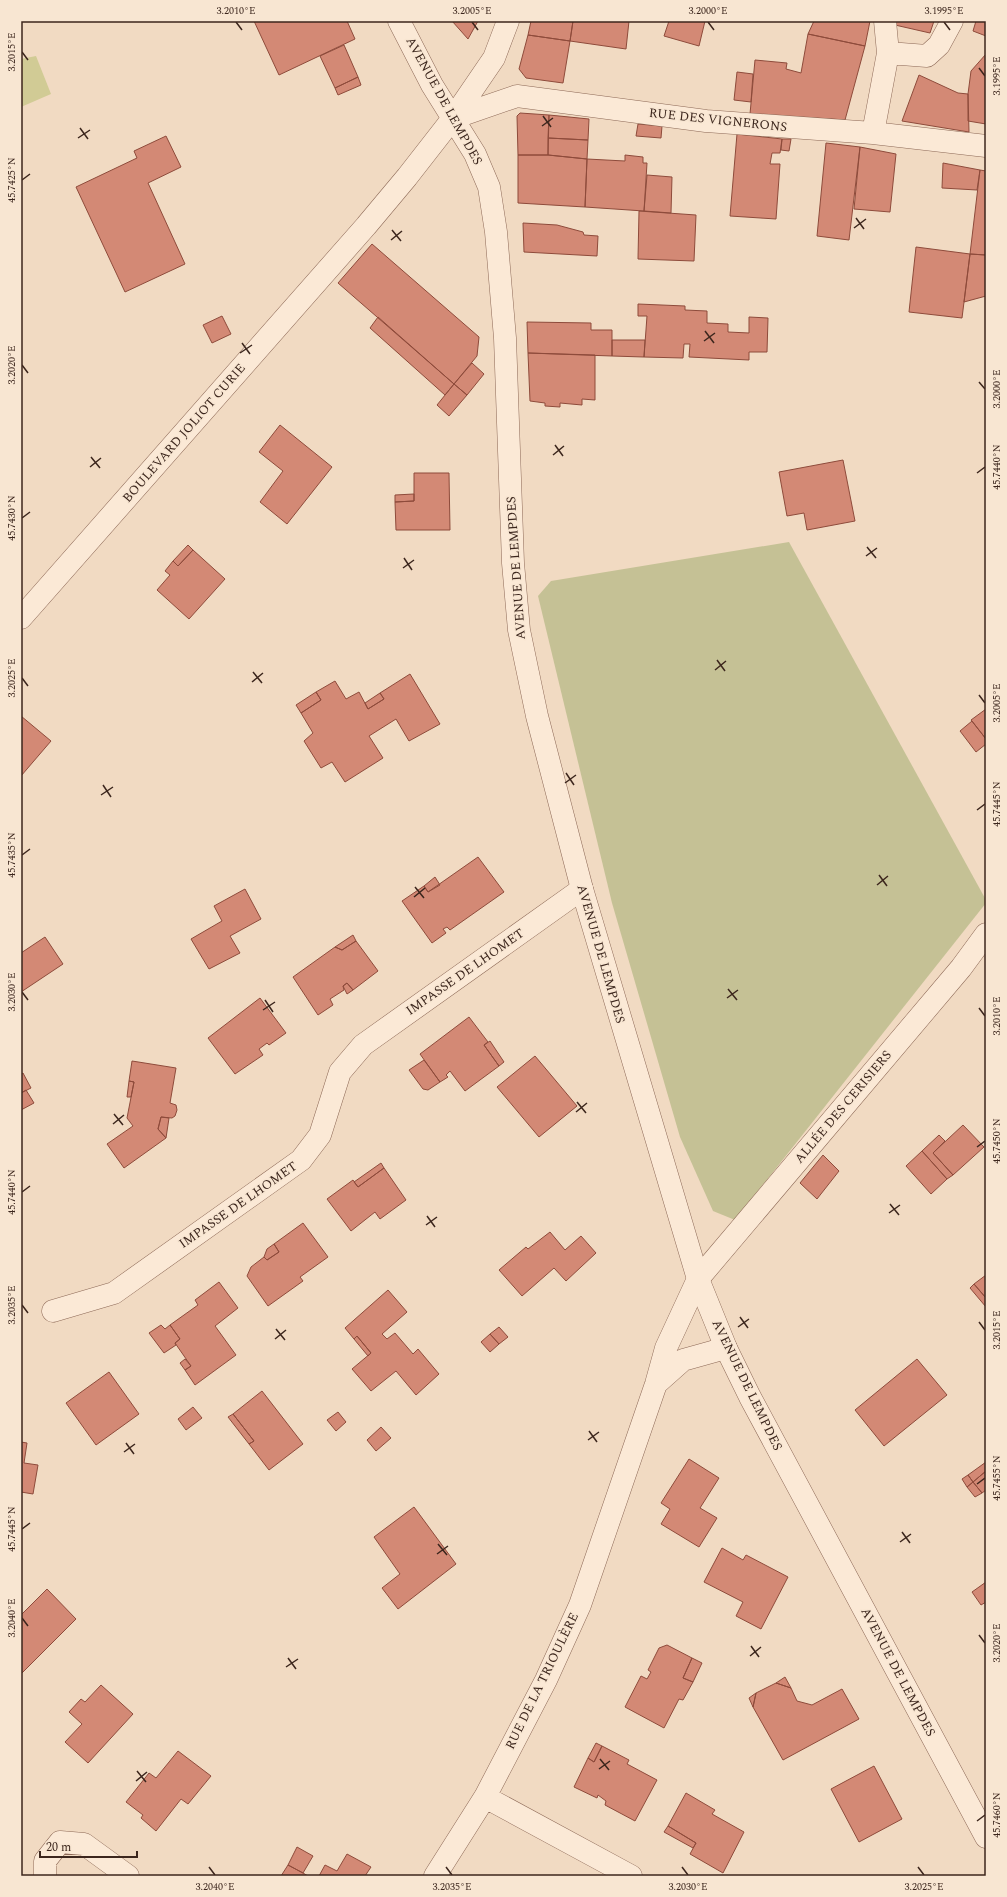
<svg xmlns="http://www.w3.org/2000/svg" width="1007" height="1897" font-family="Spectral,serif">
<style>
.green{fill:#d1cb95}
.cemetery{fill:#c5c195}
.building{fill:#d38975;stroke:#8e4b3b}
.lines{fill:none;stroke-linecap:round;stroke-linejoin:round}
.minor-casing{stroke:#8d6957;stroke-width:23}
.tertiary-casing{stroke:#8d6957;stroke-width:23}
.minor{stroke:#fbe9d6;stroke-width:22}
.tertiary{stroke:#fbe9d6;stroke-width:22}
.ticks{fill:none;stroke:#3c261d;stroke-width:1.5}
.labels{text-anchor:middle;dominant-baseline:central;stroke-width:3;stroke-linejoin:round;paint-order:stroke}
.street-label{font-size:13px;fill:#3c261d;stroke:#f8e6d2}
.neatline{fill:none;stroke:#3c261d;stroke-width:1.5}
.ticks-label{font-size:10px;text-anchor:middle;fill:#3c261d}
</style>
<rect width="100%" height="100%" fill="#f1dac2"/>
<!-- green -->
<path class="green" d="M36,56l15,38 -30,13v-48z"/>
<!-- cemetery -->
<path class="cemetery" d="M789,542l197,358v3l-251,317 -22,-9 -33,-74 -68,-234 -74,-307 13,-15z"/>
<!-- building -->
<path class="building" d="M254,21h93l8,18 -76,36z
M452,21h26l-10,18z
M531,21h42l-3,20 -42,-6z
M573,21h56l-3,28 -56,-8z
M669,21h36l-6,25 -35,-10z
M814,21h56l-5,25 -57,-12z
M895,21h39l-4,12 -35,-8z
M976,21h10v15l-13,-5z
M808,34l57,12 -20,74 -95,-6 5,-54 32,3 -1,6 15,4z
M528,35l42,6 -7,42 -37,-5 -7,-9z
M344,45l14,32 -23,11 -15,-32z
M986,54v70l-18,-3v-27l3,-23z
M737,72l16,2 -2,28 -17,-2z
M919,75l39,18 10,1 1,38 -67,-11z
M358,77l3,8 -23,10 -3,-7z
M520,113l29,2 -1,40h-30l-1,-39z
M549,115l40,4 -1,21 -40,-2z
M638,124l24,2 -1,12 -25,-2z
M737,134l45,5 -2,14h-8l-2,11h10l-4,55 -46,-3z
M166,136l15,31 -33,16 37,81 -60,28 -49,-105 61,-29 -3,-7z
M548,138l40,2 -1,19 -39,-4z
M782,139h9l-2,12 -8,-1z
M826,143l34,4 -11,93 -32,-4z
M860,147l36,7 -6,58 -36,-3z
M518,155h30l39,4 -2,48 -67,-4z
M625,155l18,2v6h4l-3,48 -59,-4 2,-48 38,2z
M943,163l37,7 -3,20 -35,-2z
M980,170l6,1v84l-16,-1z
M647,175l25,2 -1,36 -27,-2z
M639,211l57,4 -2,46 -56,-2z
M523,223l34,2 26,7 1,3 14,1 -1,20 -73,-4z
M372,244l107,93 -2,19 -23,28 -116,-101z
M916,247l54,7 -8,64 -53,-6z
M970,254l16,1v41l-22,6z
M638,304l47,2v4l22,1v12l21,1v8l21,1v-16l19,1 -1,34h-18v8l-60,-3 1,-13h-6l-1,14 -39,-1 3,-41h-9z
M222,316l9,18 -19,9 -9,-18z
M378,317l76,67 -9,11 -75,-67z
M527,322l64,1v7h21v26l-84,-3z
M612,340h33l-1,17 -32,-1z
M528,353l67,2v45l-13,-1v6l-22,-2v4l-15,-1v-3l-15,-2z
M472,363l12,11 -17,21 -13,-11z
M454,384l13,11 -18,21 -12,-11z
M280,425l52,42 -45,57 -27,-22 23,-31 -24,-19z
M843,460l12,61 -48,9 -3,-17 -17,3 -8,-44z
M414,473h35l1,57h-54l-1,-28 19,-1z
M414,494v7l-19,1v-7z
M188,545l5,5 -15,16 -5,-5z
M193,550l32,29 -36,40 -32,-29 13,-15 -5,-4 8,-10 5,5z
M410,674l30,50 -31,17 -13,-22 -27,17 14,22 -38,24 -13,-20 -11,6 -17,-27 9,-8 -12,-20 20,-13 -5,-8 19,-11 11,18 13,-7 9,17 16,-10 -4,-6z
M316,692l5,8 -20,13 -5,-8z
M380,693l4,6 -16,10 -3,-6z
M986,709v30l-15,-19z
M21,716l30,25 -30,35z
M972,721l14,18v5l-10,8 -16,-21z
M478,857l26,35 -54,38 -3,-3 -4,2 3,4 -14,10 -30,-42 22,-15 4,6z
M435,877l5,8 -12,7 -4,-6z
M245,889l16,30 -31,17 10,17 -31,16 -18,-30 31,-18 -8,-15z
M353,935l3,6 -14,9 -7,-3z
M45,937l18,27 -42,28v-39z
M356,941l22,30 -25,19 -6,-7 -4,3 1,4 -14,9 3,6 -15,10 -25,-38 42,-30 7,3z
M347,983l6,7 -6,4 -4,-8z
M260,998l26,35 -17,12 -2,-2 -8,6 4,6 -28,19 -27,-36z
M469,1017l19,25 -4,3 15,21 -34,25 -15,-20 -4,4 2,2 -8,5 -20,-28z
M490,1041l14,21 -5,4 -15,-21z
M535,1056l42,50 -38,31 -42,-50z
M424,1060l16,22 -12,8 -5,-1 -14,-19z
M132,1061l44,7 -6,35 6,2 1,5 -2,6 -3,2 -11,-1 -3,12 8,9 -42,30 -17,-24 26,-18 -6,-8 7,-36 -5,-1z
M23,1073l8,15 -10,5v-19z
M129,1081l5,1 -3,15h-4z
M26,1090l8,13 -13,7v-17z
M161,1117l8,1 -3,20 -8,-9z
M963,1125l21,22 -31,28 -20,-22z
M939,1135l6,6 -12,12 20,22 -6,4 -25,-28z
M922,1151l25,28 -16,15 -25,-28z
M823,1155l16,16 -22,28 -17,-16z
M381,1163l3,5 -26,19 -4,-5z
M384,1168l22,32 -26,19 -5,-7 -24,19 -24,-32 26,-19 5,7z
M303,1223l25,34 -28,20 3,4 -35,25 -21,-30 4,-9 13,-10 3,3 12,-8 -5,-8z
M550,1232l15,18 16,-14 15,17 -30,28 -12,-13 -32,28 -23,-26 27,-23 2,2z
M274,1244l5,8 -12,8 -3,-3 3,-8z
M986,1275v23l-12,-14z
M219,1282l19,26 -23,18 21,29 -41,30 -10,-15 6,-4 -16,-23 5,-4 -10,-14 28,-20 -3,-5z
M974,1284l12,14v9l-16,-19z
M388,1290l19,22 -25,22 5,5 8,-6 18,21 5,-5 21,25 -23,21 -20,-24 -25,20 -19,-22 19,-16 -14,-17 -3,3 -9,-11z
M161,1325l4,4 5,-4 10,14 -5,4 1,2 -12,8 -15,-20z
M499,1327l9,10 -9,7 -9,-10z
M490,1334l9,10 -9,8 -9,-10z
M357,1336l14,17 -3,3 -14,-17z
M185,1359l6,7 -6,4 -5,-7z
M917,1359l30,36 -63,51 -29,-36z
M109,1372l30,42 -43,31 -30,-42z
M262,1391l41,53 -34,26 -20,-26 5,-3 -21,-27z
M193,1407l9,11 -16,12 -8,-11z
M338,1412l8,10 -10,9 -9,-11z
M233,1414l21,27 -5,3 -21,-27z
M381,1427l10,11 -15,13 -9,-11z
M21,1442l6,1 -3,20 14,2 -5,29 -12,-2z
M689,1459l30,19 -19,30 17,10 -18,29 -38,-23 9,-15 -9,-6z
M986,1462v9l-13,11 -5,-7z
M986,1471v19l-4,3 -9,-11z
M968,1475l5,7 -6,5 -5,-8z
M973,1482l9,11 -7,4 -8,-10z
M414,1507l42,57 -58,45 -16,-21 18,-14 -26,-37z
M722,1548l21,12 3,-5 42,22 -27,52 -25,-13 7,-14 -39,-20z
M986,1582v20l-5,3 -9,-13z
M47,1589l29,30 -55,55v-59z
M667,1645l25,13 -9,20 10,4 -10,18 -4,-1 -15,29 -39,-21 16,-31 6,3 4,-7 -3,-2 11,-22z
M692,1658l10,5 -9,19 -10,-4z
M785,1677l6,11 -15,-5z
M776,1683l15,5 6,13 15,4 30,-16 17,30 -76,41 -30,-53 3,-14z
M101,1685l32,29 -45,49 -23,-21 17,-18 -13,-12 12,-13 4,3z
M756,1693l-3,14 -4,-9z
M596,1743l6,3 -8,16 -6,-4z
M602,1746l27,14 -2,4 30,16 -22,41 -30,-16 1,-4 -8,-6 -1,3 -23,-11 14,-29 6,4z
M178,1751l33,25 -23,28 -7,-5 -25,32 -15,-13 2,-3 -17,-13 23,-29 7,5z
M874,1766l28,53 -43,23 -28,-53z
M686,1793l29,17 -3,4 32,18 -21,41 -33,-19 6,-11 -28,-17z
M668,1826l28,17 -3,5 -29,-16z
M297,1847l16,9 -10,17 -15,-8z
M347,1854l24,13 -6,9h-46l6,-11 12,6z
M288,1865l15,8 5,3h-27z"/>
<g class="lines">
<defs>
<path id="minor" d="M888,53l39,3 12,-11 13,-24
M453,118l64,-22 189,25 167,12 113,13
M453,118l41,-60 14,-37
M873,133l15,-80 -3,-32
M53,1311l61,-18 187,-133 19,-25 20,-63 23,-27 219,-156
M656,1384l27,-24 43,-12
M485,1797l146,79
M45,1876v-15l15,-19 24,2 44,32
M435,1876l50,-79 61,-117 34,-75 76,-221 10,-36 32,-69 263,-311 25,-34"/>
<path id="tertiary" d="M399,21l33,64 43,69 14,33 7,45 9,106 8,225 6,67 18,86 45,173 116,390 28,69 24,49 236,440
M21,618l345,-392 41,-49 46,-59"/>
</defs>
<!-- minor casing -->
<use href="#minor" class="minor-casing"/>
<!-- tertiary casing -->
<use href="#tertiary" class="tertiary-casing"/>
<!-- minor -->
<use href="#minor" class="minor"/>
<!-- tertiary -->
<use href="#tertiary" class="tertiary"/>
</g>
<!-- ticks -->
<path class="ticks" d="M236,22l6,8M472,22l6,8M708,22l6,8M944,22l6,8M22,52l6,8M979,68l6,8M543,116l8,11M542,126l11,-8M80,128l8,11M78,138l12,-8M22,180l8,-6M856,218l8,11M854,228l12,-9M392,230l9,11M391,240l11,-9M705,331l9,12M704,341l11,-8M242,343l8,11M240,353l12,-8M22,365l6,8M979,382l6,7M555,445l8,11M553,455l11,-9M91,457l9,11M90,467l11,-9M977,473l8,-6M22,518l8,-6M867,547l9,11M866,556l11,-8M404,558l8,12M403,568l11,-8M717,660l8,11M715,670l11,-9M253,672l9,11M22,678l6,8M252,682l11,-9M979,695l6,8M566,773l8,12M565,783l11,-8M103,785l8,12M101,795l12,-8M977,810l8,-6M22,855l8,-6M879,875l8,11M877,885l11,-9M415,887l9,11M414,897l11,-9M728,989l9,11M22,992l6,8M727,998l11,-8M265,1000l8,12M979,1008l6,8M263,1010l12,-8M577,1102l9,11M576,1112l11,-9M114,1114l9,11M113,1124l11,-9M977,1147l8,-6M22,1192l8,-6M890,1204l9,11M889,1213l11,-8M427,1216l8,11M426,1225l11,-8M22,1305l6,8M740,1317l8,11M979,1322l6,8M738,1327l11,-8M276,1329l9,11M275,1339l11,-9M589,1431l8,11M588,1440l11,-8M126,1443l8,11M124,1452l11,-8M977,1484l8,-6M22,1529l8,-6M902,1532l8,11M900,1542l11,-8M438,1544l9,11M437,1554l11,-8M22,1618l6,8M979,1635l6,8M751,1646l8,11M750,1656l11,-9M288,1658l8,11M286,1667l12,-8M600,1759l9,11M599,1769l11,-8M137,1771l9,11M136,1781l11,-9M977,1821l8,-6M209,1867l6,8M446,1867l6,8M682,1867l6,8M918,1867l6,8"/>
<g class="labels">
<!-- street labels -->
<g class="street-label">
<text transform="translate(444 101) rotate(61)">AVENUE DE LEMPDES</text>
<text transform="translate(718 120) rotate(6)">RUE DES VIGNERONS</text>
<text transform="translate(184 433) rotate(-49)">BOULEVARD JOLIOT CURIE</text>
<text transform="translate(516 568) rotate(-94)">AVENUE DE LEMPDES</text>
<text transform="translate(601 954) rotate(74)">AVENUE DE LEMPDES</text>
<text transform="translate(465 972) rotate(-35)">IMPASSE DE LHOMET</text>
<text transform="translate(843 1107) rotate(-50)">ALLÉE DES CERISIERS</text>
<text transform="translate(238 1205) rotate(-35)">IMPASSE DE LHOMET</text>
<text transform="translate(747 1385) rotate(64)">AVENUE DE LEMPDES</text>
<text transform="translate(898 1672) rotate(62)">AVENUE DE LEMPDES</text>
<text transform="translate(542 1681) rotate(-64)">RUE DE LA TRIOULÈRE</text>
</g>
</g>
<!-- border -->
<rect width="1007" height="1897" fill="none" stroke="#f8e6d2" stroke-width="44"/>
<!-- scale -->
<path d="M40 1851v6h97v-6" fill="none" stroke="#3c261d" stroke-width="2"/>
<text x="46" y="1851" font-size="12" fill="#3c261d" stroke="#f8e6d2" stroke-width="3" paint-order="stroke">20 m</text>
<rect x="22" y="22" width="963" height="1853" class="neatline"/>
<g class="ticks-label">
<text x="236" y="14">3.2010°E</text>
<text x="472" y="14">3.2005°E</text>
<text x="708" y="14">3.2000°E</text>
<text x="944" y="14">3.1995°E</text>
<text transform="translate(11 52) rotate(-90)" y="4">3.2015°E</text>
<text transform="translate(996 76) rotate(-90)" y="4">3.1995°E</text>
<text transform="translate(11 180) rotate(-90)" y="4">45.7425°N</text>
<text transform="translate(11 365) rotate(-90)" y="4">3.2020°E</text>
<text transform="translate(996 389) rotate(-90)" y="4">3.2000°E</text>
<text transform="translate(996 467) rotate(-90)" y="4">45.7440°N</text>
<text transform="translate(11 518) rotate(-90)" y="4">45.7430°N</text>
<text transform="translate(11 678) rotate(-90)" y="4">3.2025°E</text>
<text transform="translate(996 703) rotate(-90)" y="4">3.2005°E</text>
<text transform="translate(996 804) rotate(-90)" y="4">45.7445°N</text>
<text transform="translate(11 855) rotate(-90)" y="4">45.7435°N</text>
<text transform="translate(11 992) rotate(-90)" y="4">3.2030°E</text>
<text transform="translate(996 1016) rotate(-90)" y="4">3.2010°E</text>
<text transform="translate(996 1141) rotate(-90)" y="4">45.7450°N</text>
<text transform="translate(11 1192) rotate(-90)" y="4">45.7440°N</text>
<text transform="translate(11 1305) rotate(-90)" y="4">3.2035°E</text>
<text transform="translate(996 1330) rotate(-90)" y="4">3.2015°E</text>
<text transform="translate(996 1478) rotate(-90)" y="4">45.7455°N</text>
<text transform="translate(11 1529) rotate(-90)" y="4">45.7445°N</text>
<text transform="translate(11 1618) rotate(-90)" y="4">3.2040°E</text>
<text transform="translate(996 1643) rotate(-90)" y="4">3.2020°E</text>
<text transform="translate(996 1815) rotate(-90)" y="4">45.7460°N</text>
<text x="215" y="1890">3.2040°E</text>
<text x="452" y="1890">3.2035°E</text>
<text x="688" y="1890">3.2030°E</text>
<text x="924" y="1890">3.2025°E</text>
</g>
</svg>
